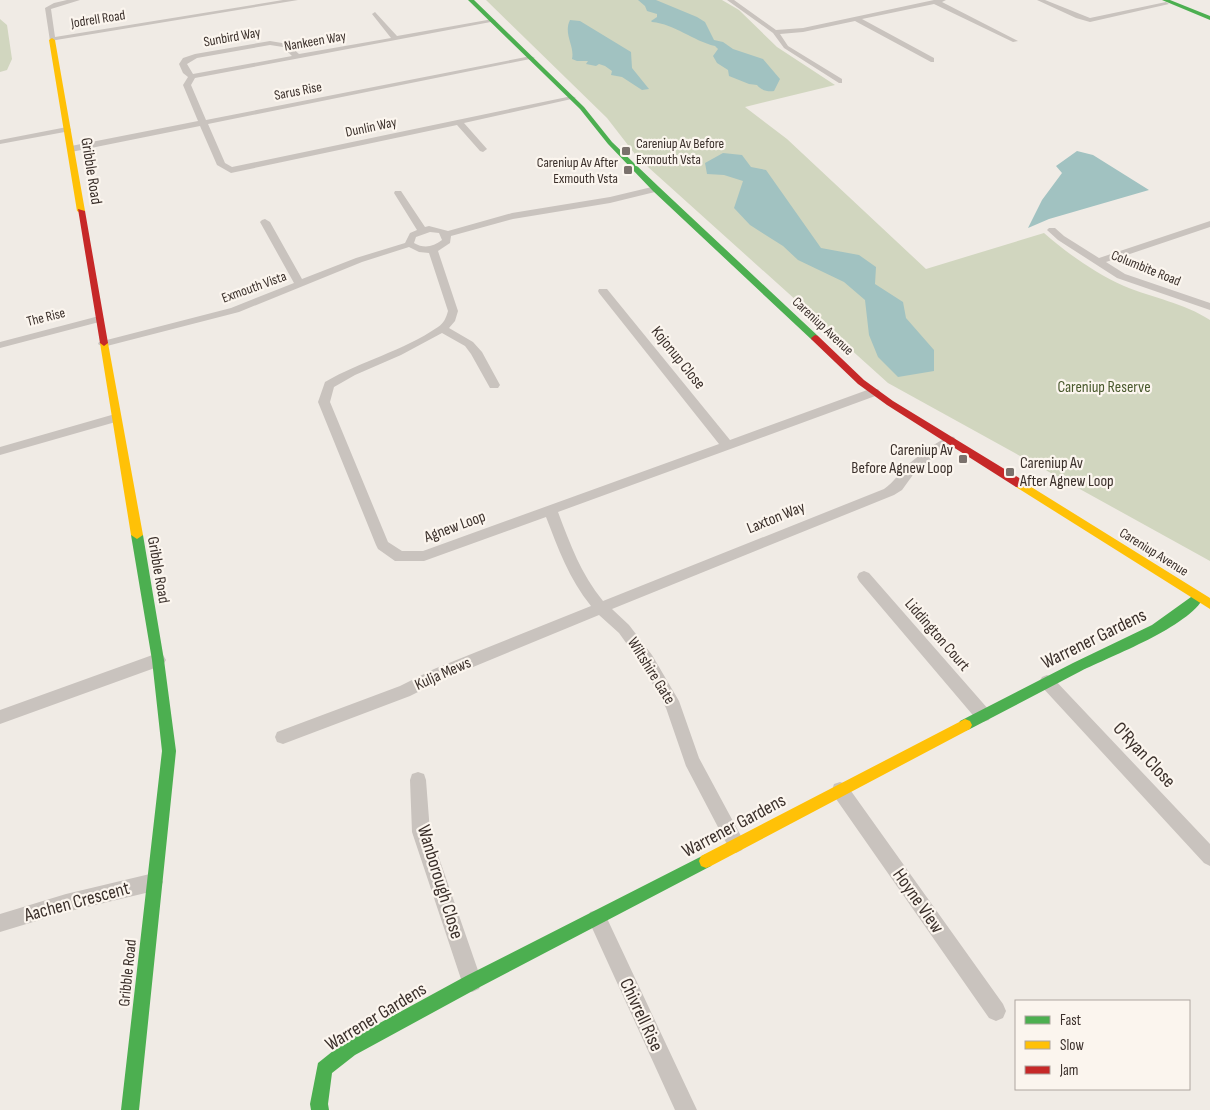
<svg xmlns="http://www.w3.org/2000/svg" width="1210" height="1110" font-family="'Sofia Sans Condensed',sans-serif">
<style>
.green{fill:#d1d6bf}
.water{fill:#a1c2c1}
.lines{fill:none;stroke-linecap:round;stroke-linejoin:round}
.street{fill:#c9c3be;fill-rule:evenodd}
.fast{fill:#4caf50;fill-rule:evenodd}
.slow{fill:#ffc107;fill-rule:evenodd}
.jam{fill:#c62828;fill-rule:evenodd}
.poi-dot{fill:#7a716c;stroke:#fbf5ee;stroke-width:2}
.labels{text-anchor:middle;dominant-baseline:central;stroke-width:4.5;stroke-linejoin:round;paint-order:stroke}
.far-street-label{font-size:14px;fill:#3b302b;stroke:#fbf5ee}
.far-poi-label{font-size:14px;fill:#3b302b;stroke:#fbf5ee;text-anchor:start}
.street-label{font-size:16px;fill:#3b302b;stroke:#fbf5ee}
.park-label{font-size:16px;fill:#4a5a2e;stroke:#fbf5ee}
.poi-label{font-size:16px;fill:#3b302b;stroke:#fbf5ee;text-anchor:end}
.near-street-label{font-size:19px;fill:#3b302b;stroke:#fbf5ee}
</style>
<rect width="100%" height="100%" fill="#f0ebe5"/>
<!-- green -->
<path class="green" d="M486,0h236l17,10 38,37 58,38 -90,22 42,32 139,130 118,-36c24,21 51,40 80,53 29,12 60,17 86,34v241l-322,-178 -250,-225 -31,-40z
M0,19l7,6 5,34 -5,11 -7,2z"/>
<!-- water -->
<path class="water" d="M638,0h18l41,17 8,5 9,18 9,2 10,7 30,10 17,20 -6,12c-7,1 -13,-1 -17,-6l-8,-1 -20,-8 -1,-6 -11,-7 -4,-7 5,-7 -3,-3c-22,-5 -40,-22 -63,-24l-1,-1 6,-4v-3l-10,-3 -2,-5z
M570,20l10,1 51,31 1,16 17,21 -7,1 -20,-13 -11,-2 1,-4 -7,-5 -6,-2 -3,2 -10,-2 2,-3h-11l-5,-2c3,-13 -9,-25 -2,-39z
M1077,151l16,4 56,35 -100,29 -21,9 14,-28 20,-27 -6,-7z
M723,153l19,2 9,12 15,3 55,78 38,7 17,12 -1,17 28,18 3,16 28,32v21l-36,6 -20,-20 -9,-22 -4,-35 -21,-18 -46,-22 -15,-14 -33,-21 -16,-17 9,-27 -19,-6 -17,-1 -2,-11z"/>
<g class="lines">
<!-- street -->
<path class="street" d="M67,0h13l-29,9 4,28 228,-37h15l-248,41 -5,-33 9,-5z
M727,0h7l42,30 27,-2 131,-28h12l-4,2 76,39 -5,1 -79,-38 -72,15 72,39v4h-3l-76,-41 -52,11 -23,2 8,12 54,33v4h-3l-55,-35 -11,-15z
M1037,0h8l45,18 76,-16 3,2 -79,18 -14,-4z
M375,12l22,24 96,-17 3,2 -301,57 -4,7 15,35 325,-64 4,2 -327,66 17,39 7,4 340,-71 4,2 -112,25 23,26 -4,3 -3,-1 -23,-26 -226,48 -14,-8 -17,-39 -129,26 -4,-3 4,-3 127,-25 -15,-36 5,-8 -5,-4 -4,-9 4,-6 12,-4 75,-13 18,3 11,10 92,-16 -19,-24zM270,45l13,2 9,9 -99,18 -6,-10 10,-6z
M67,127l4,2 -1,2 -70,13v-4z
M656,186l3,1v4l-49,12 -97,16 -62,17 -1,7 -12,8 20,60 -3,10 -6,7 24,14 9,10 18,33 -2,3h-8l-19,-34 -6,-8 -23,-13 -41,22 -46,20 -21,12 -4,15 58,140 14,9h21l296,-107 -120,-151 -1,-2 1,-2h8l123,151 140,-51h8l2,3 -2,3 -320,117c12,32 23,62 45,89l281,-112c10,-7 15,-16 23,-23 8,-8 38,-32 47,-29l2,3 -2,3 -39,29 -13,18 -8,5 -282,114 17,16 23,30 27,46 20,57 43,80 3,6 -3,6 -6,3 -6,-3 -44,-84 -20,-58 -24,-43 -23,-32 -20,-18 -155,64 -34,17 -127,48 -6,-2 -2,-5 2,-5 123,-46 34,-17 157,-63c-22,-27 -33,-58 -45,-89l-122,44h-29l-17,-12 -2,-4 -58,-143 7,-20c36,-21 78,-31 113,-55 6,-4 8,-9 10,-16l-19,-58 -10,-1 -10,-5 -47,15 -123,50 -136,35 -5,-3 1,-2 132,-34 63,-25 -34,-61 2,-2 3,-1 5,3 32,57 54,-21 49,-15 5,-10 7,-3 -23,-37 1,-2h6l24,36 4,-1 19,5 64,-18 98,-16zM430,232l9,1 3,7c-9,7 -18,9 -28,3l2,-6z
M1210,221v6l-104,35 19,12 85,29v7l-93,-32 -59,-38 -11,-10 2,-2h6l9,8 35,22z
M99,316l5,3 -1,2 -103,27v-6z
M115,414l4,1 2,3 -2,3 -119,34v-8z
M864,571l5,2 120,137 2,5 -2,5 -6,2 -6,-2 -118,-139 -2,-4 2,-4z
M158,653l5,2 3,5 -3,5 -163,59v-14z
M1047,675l5,2 158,167v22l-6,-3 -162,-176 -3,-5 3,-5z
M418,772l6,2 2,6 4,52 52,150 -3,7 -7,3 -7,-3 -3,-7 -50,-150 -2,-52 2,-6z
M840,782l6,2 157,220 3,7 -3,7 -7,3 -7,-3 -155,-222 -2,-6 2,-6z
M154,873l6,3 3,6 -3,6 -6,3 -88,21 -66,20v-18l66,-20z
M597,910l7,2 93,198h-22l-87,-191 2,-7z"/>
<!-- fast -->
<path class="fast" d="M468,0h6l110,107 28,35 47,45 159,149v4h-6l-159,-149 -45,-47 -28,-35z
M1162,0h8l40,16v4z
M137,531l6,4 21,125 12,91 -37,359h-18l41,-359 -10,-91 -21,-125z
M1198,592l4,2 2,3c-15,30 -93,59 -123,74 -37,19 -74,39 -111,58l-5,2 -5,-2 -2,-4 2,-4 113,-58 79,-38z
M706,854l5,2 2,5 -2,5 -233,122 -123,67 -23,18 -4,31 1,6h-18l-1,-6 8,-41 25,-20 123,-67z"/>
<!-- slow -->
<path class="slow" d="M52,38l3,2 30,171 -4,2 -4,-2 -28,-171z
M104,340l4,3 35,192 -6,4 -6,-4 -31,-192z
M1020,480l190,118v11l-194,-122 -1,-3z
M965,719l5,2 2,4 -2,4 -259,137 -5,2 -5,-2 -2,-5 2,-5z"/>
<!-- jam -->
<path class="jam" d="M78,209l7,2 23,132 -4,3 -4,-3z
M815,335l3,1 46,44 29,21 131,80 1,3 -1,3h-8l-129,-82 -29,-21 -46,-44 -1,-2z"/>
</g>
<!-- markers -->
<g class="poi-dot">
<rect x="621" y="146" width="10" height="10" rx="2.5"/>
<rect x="623" y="165" width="10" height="10" rx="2.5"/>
<rect x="958" y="454" width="10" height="10" rx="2.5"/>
<rect x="1005" y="467" width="10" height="10" rx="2.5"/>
</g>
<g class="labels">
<!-- far-street labels -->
<g class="far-street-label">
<text transform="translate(98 19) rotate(-9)">Jodrell Road</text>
<text transform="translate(232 37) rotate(-10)">Sunbird Way</text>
<text transform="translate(315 41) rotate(-10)">Nankeen Way</text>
<text transform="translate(298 91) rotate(-11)">Sarus Rise</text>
<text transform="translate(371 127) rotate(-12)">Dunlin Way</text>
<text transform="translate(1146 268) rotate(22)">Columbite Road</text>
<text transform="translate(254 287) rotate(-20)">Exmouth Vista</text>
<text transform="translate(46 317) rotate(-14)">The Rise</text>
<text transform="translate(823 326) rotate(43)">Careniup Avenue</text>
<text transform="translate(1154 552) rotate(32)">Careniup Avenue</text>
</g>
<!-- far-poi labels -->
<g class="far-poi-label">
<text x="636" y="143">Careniup Av Before<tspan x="636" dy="16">Exmouth Vsta</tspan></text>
<text x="618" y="162" text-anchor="end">Careniup Av After<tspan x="618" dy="16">Exmouth Vsta</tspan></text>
</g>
<!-- street labels -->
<g class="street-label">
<text transform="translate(91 171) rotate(81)">Gribble Road</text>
<text transform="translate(678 358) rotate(51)">Kojonup Close</text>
<text transform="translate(776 518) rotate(-22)">Laxton Way</text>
<text transform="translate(455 527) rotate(-20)">Agnew Loop</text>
<text transform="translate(158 570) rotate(80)">Gribble Road</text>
<text transform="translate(937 635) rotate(49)">Liddington Court</text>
<text transform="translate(651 671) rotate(58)">Wiltshire Gate</text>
<text transform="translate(443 674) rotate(-24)">Kulja Mews</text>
<text transform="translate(128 973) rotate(-84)">Gribble Road</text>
</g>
<!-- park labels -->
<g class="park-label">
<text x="1104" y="387">Careniup Reserve</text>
</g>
<!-- poi labels -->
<g class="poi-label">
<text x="953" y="450">Careniup Av<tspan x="953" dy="18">Before Agnew Loop</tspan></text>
<text x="1020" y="463" text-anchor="start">Careniup Av<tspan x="1020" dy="18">After Agnew Loop</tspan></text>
</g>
<!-- near-street labels -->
<g class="near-street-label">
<text transform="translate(1094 639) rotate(-26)">Warrener Gardens</text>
<text transform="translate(1144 755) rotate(47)">O'Ryan Close</text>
<text transform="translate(734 826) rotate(-28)">Warrener Gardens</text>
<text transform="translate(440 882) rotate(73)">Wanborough Close</text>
<text transform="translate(918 901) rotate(55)">Hoyne View</text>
<text transform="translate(77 902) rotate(-15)">Aachen Crescent</text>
<text transform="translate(641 1015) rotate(65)">Chivrell Rise</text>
<text transform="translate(376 1017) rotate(-31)">Warrener Gardens</text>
</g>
</g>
<!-- legend -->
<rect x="1015" y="1000" width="175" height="90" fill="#fbf5ee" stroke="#aea6a0"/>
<rect x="1025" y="1016" width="25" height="8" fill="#4caf50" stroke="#aea6a0"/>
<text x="1060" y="1025" font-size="15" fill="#3b302b">Fast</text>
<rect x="1025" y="1041" width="25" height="8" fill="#ffc107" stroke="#aea6a0"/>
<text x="1060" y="1050" font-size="15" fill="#3b302b">Slow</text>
<rect x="1025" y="1066" width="25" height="8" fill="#c62828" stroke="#aea6a0"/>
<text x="1060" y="1075" font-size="15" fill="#3b302b">Jam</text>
</svg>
